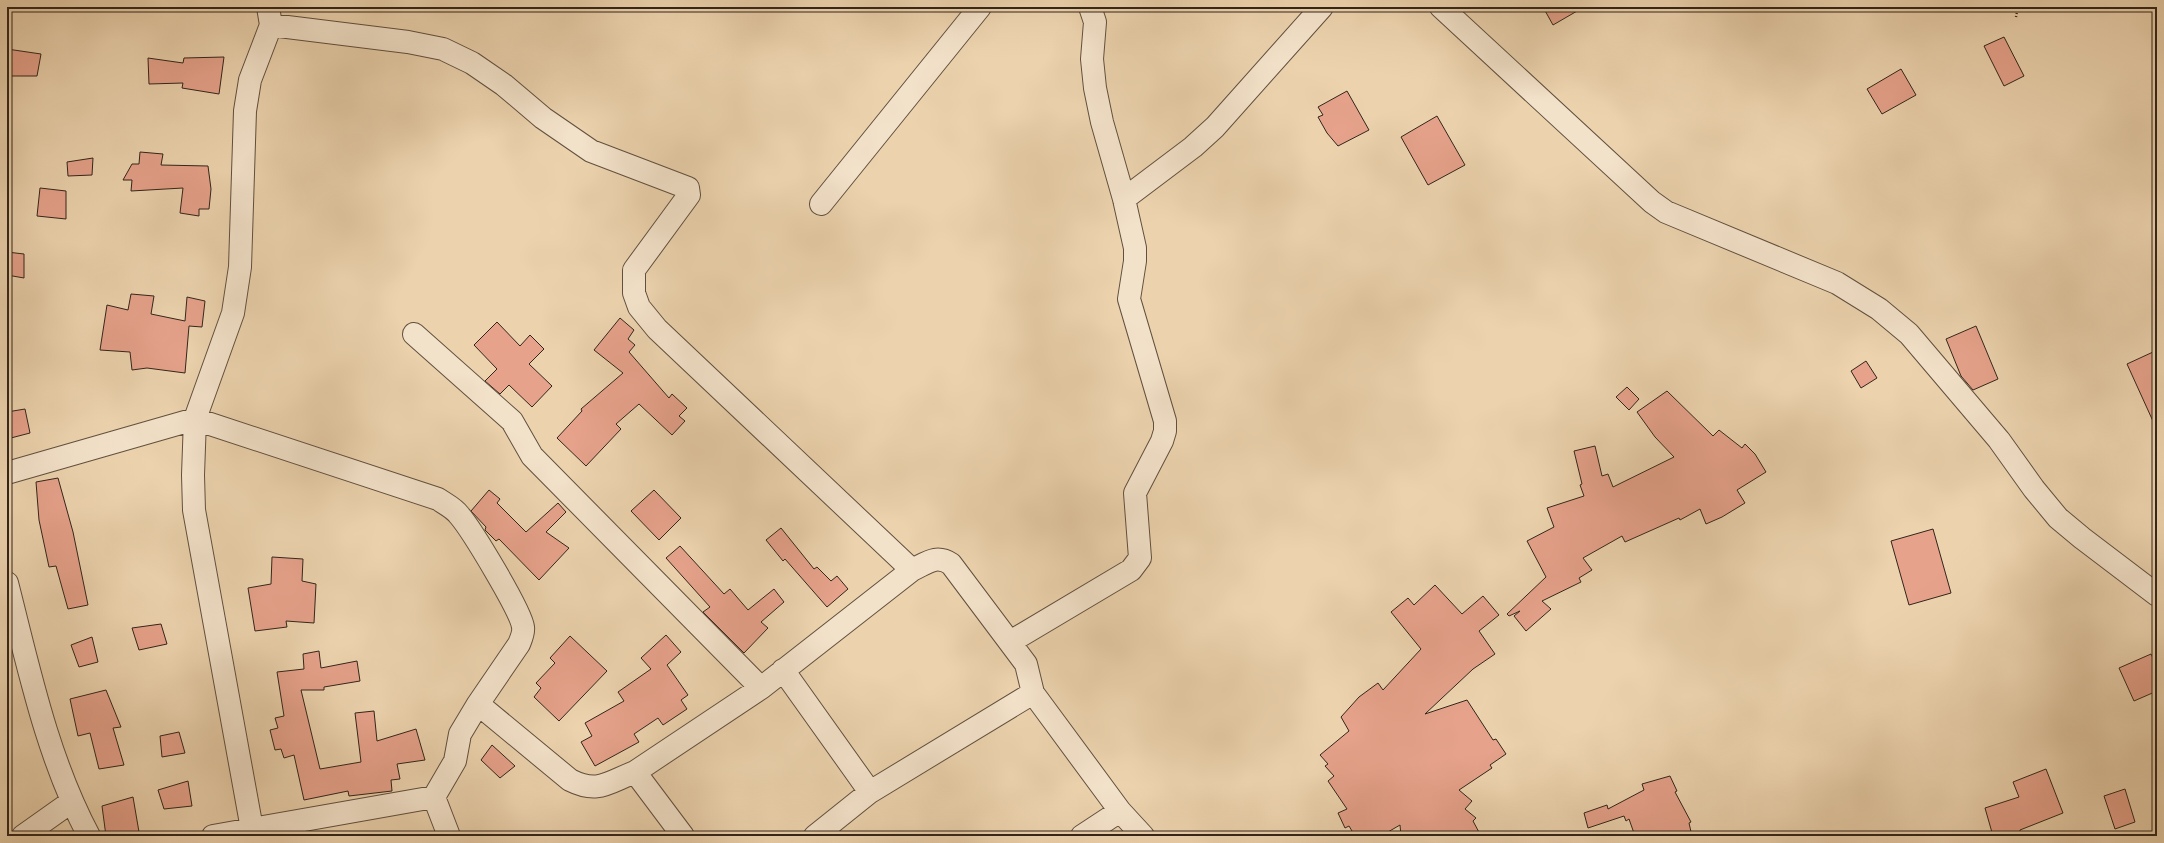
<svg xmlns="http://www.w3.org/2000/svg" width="2164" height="843" font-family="'Old Standard TT',serif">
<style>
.building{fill:#e6a28b;stroke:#32251a}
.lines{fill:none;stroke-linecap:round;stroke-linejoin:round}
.minor-casing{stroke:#60503f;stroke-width:24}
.path{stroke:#32251a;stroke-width:2.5;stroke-dasharray:1 2;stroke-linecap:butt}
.minor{stroke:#f3e2ca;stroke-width:22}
</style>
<rect width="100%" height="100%" fill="#ecd3ae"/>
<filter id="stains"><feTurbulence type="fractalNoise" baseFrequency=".005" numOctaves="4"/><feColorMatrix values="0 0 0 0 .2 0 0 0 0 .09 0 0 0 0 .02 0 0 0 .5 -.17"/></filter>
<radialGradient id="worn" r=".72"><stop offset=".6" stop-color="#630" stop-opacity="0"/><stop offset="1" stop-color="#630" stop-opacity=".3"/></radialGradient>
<!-- building -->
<path class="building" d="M1543,7h41l-31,18z
M2004,37l20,39 -20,10 -20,-40z
M7,49l34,5 -4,22h-30z
M224,57l-5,37 -37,-6 1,-5 -34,1 -1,-26 35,5 1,-5z
M1901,69l15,26 -34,19 -15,-25z
M1347,91l22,39 -31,16 -11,-13 -9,-16 5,-2 -5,-8z
M1437,116l28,49 -37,20 -27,-48z
M140,152l23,2 -2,11 47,1 3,23 -2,20h-10v7l-19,-3 3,-25 -52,3 1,-11h-9l9,-16h7z
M93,158l-1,17 -24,1 -1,-14z
M40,188l26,3v28l-29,-3z
M7,252l17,2v24l-17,-3z
M131,294l23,2 -3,18 34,7 2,-24 18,4 -3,26 -13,-1 -4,47 -38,-5 -15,2 -2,-18 -30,-2 7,-45 21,5z
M620,318l14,12 -6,9 7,6 -6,7 40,46 3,-4 15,14 -8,8 6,5 -13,14 -33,-31 -23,20 5,5 -35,37 -29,-28 25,-27 -1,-2 42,-36 -29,-23z
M497,322l23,24 10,-11 14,14 -15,15 23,22 -20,21 -23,-22 -9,9 -15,-13 12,-12 -23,-24z
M1976,326l22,53 -25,11 -12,-14 -15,-37z
M2153,352l4,10v68l-30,-66z
M1866,361l11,17 -16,10 -10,-17z
M1627,387l12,12 -10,11 -13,-13z
M1667,391l46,45 6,-6 23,18 3,-4 10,10 11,18 -29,18 8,13 -23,14 -16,7 -6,-15 -20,11 -1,-2 -54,24 -3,-6 -39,22 9,12 -13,8 2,4 -39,19 9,8 -25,22 -12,-15 6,-5 -11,5 -2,-2 39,-37 -19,-36 27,-14 -7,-19 37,-12 -4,-11 2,-1 -8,-33 21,-5 7,30 6,-2 5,13 61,-30 -19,-20 -18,-25z
M25,409l5,24 -23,6v-27z
M58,478l15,54 15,73 -20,4 -12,-43 -7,1 -10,-47 -3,-38z
M489,490l11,9 -3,4 29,29 32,-29 8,9 -20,20 23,16 -30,32 -40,-41 -3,2 -11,-11 1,-3 -15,-16z
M654,490l27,28 -22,22 -28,-29z
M781,528l33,41 3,-2 14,14 6,-5 11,13 -21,18 -42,-48 -2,2 -17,-21z
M1933,529l18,64 -42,12 -18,-64z
M680,546l44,48 6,-5 18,21 26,-21 10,13 -23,20 7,6 -24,25 -41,-41 7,-5 -44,-49z
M272,557l31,2 -1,22 14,3 -2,39 -28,-2 1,6 -32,4 -7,-43 23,-4z
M1435,585l27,29 21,-18 16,19 -20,16 16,23 -22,15 -48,45 42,-14 26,40 3,-1 10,15 -16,11 2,3 -33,22 13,11 -7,8 11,9 -3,3 8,15h-80l-1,-11 -19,11h-26l-6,-10 -4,2 -7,-15 9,-4 -19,-28 6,-5 -9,-10 3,-2 -8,-9 29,-24 -8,-14 18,-20 19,-14 5,7 38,-41 -30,-37 17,-14 6,7z
M161,624l6,20 -28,6 -7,-22z
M666,635l15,17 -14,13 21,30 -7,5 6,9 -24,16 -5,-7 -24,16 5,8 -44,24 -14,-24 11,-6 -7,-13 39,-22 -6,-9 33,-23 -10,-11z
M570,636l37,35 -48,50 -25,-24 7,-9 -5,-5 19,-20 -5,-5z
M92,637l6,25 -19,5 -8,-22z
M319,651l2,17 36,-7 3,20 -36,6v3h-23l19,79 41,-7 -6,-49 19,-2 3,30 39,-12 9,31 -28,4 3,15 -9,1 1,11 -43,5 -1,-5 -44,9 -10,-45 -10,3 -3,-9 -6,1 -5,-20 8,-2 -3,-10 9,-2 -7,-44 27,-3 -1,-15z
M2151,654l6,12v25l-23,10 -15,-33z
M106,690l15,37 -8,1 11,37 -25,4 -9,-36 -12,3 -8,-37z
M179,732l6,21 -23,4 -2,-21z
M492,745l23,21 -15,12 -19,-18z
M2046,769l17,44 -43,17v2l-11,4h-16l-8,-28 34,-11 -6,-15z
M1670,776l7,15 -2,1 16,30 -2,1 3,13h-57l-6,-17 -3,2 -2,-5 -36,12 -4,-15 23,-8 1,4 36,-19 -2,-6z
M188,781l4,25 -28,3 -6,-19z
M2125,789l10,33 -20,7 -11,-33z
M133,797l6,35 -19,4h-14l-4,-30z"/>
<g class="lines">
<defs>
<path id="minor" d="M1441,7l211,195 14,10 171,71 42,26 30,25 90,106 35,49 24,29 24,20 75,57
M271,25l137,17 35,7 29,14 32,22 39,33 48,33 97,37 1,7 -55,75v23l5,14 18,22 255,241
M1124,199l69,-52 22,-20 107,-120
M821,204l159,-197
M414,334l98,87 20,35 229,232
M7,473l188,-54 243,80c7,5 16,9 21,16 13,15 62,96 64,112 1,6 -2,12 -4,17l-41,60 -18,30 -5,27 -21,36 15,39
M7,583c22,86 40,174 82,253
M1010,642l121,-72 9,-12 -5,-65 27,-52 3,-10v-10l-36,-122 6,-38v-13l-11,-49 -22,-77 -7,-34 -3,-29 3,-37 -5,-15
M783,670l87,122
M478,704l92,76c28,14 37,3 65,-8l48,64
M635,772l126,-84 151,-118c15,-7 24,-16 39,-6l75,100 7,29
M1120,811l23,25
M252,829l-58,-319 -1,-35 2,-56 38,-106 7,-46 5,-156 5,-31 21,-55 -3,-18
M23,836l48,-34
M213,836l221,-39
M815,836l55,-44 163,-99 87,118 -38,25"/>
</defs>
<!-- minor casing -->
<use href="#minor" class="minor-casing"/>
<!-- path -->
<path class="path" d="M2016,17l2,-10"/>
<!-- minor -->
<use href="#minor" class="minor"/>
</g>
<!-- margin -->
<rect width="2164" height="843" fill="none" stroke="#ecd3ae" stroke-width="24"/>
<rect x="8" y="8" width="2148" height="827" fill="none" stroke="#32251a" stroke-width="2"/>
<rect x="12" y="12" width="2140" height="819" fill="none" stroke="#32251a"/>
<rect width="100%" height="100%" filter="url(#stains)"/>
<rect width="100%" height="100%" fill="url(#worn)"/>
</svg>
